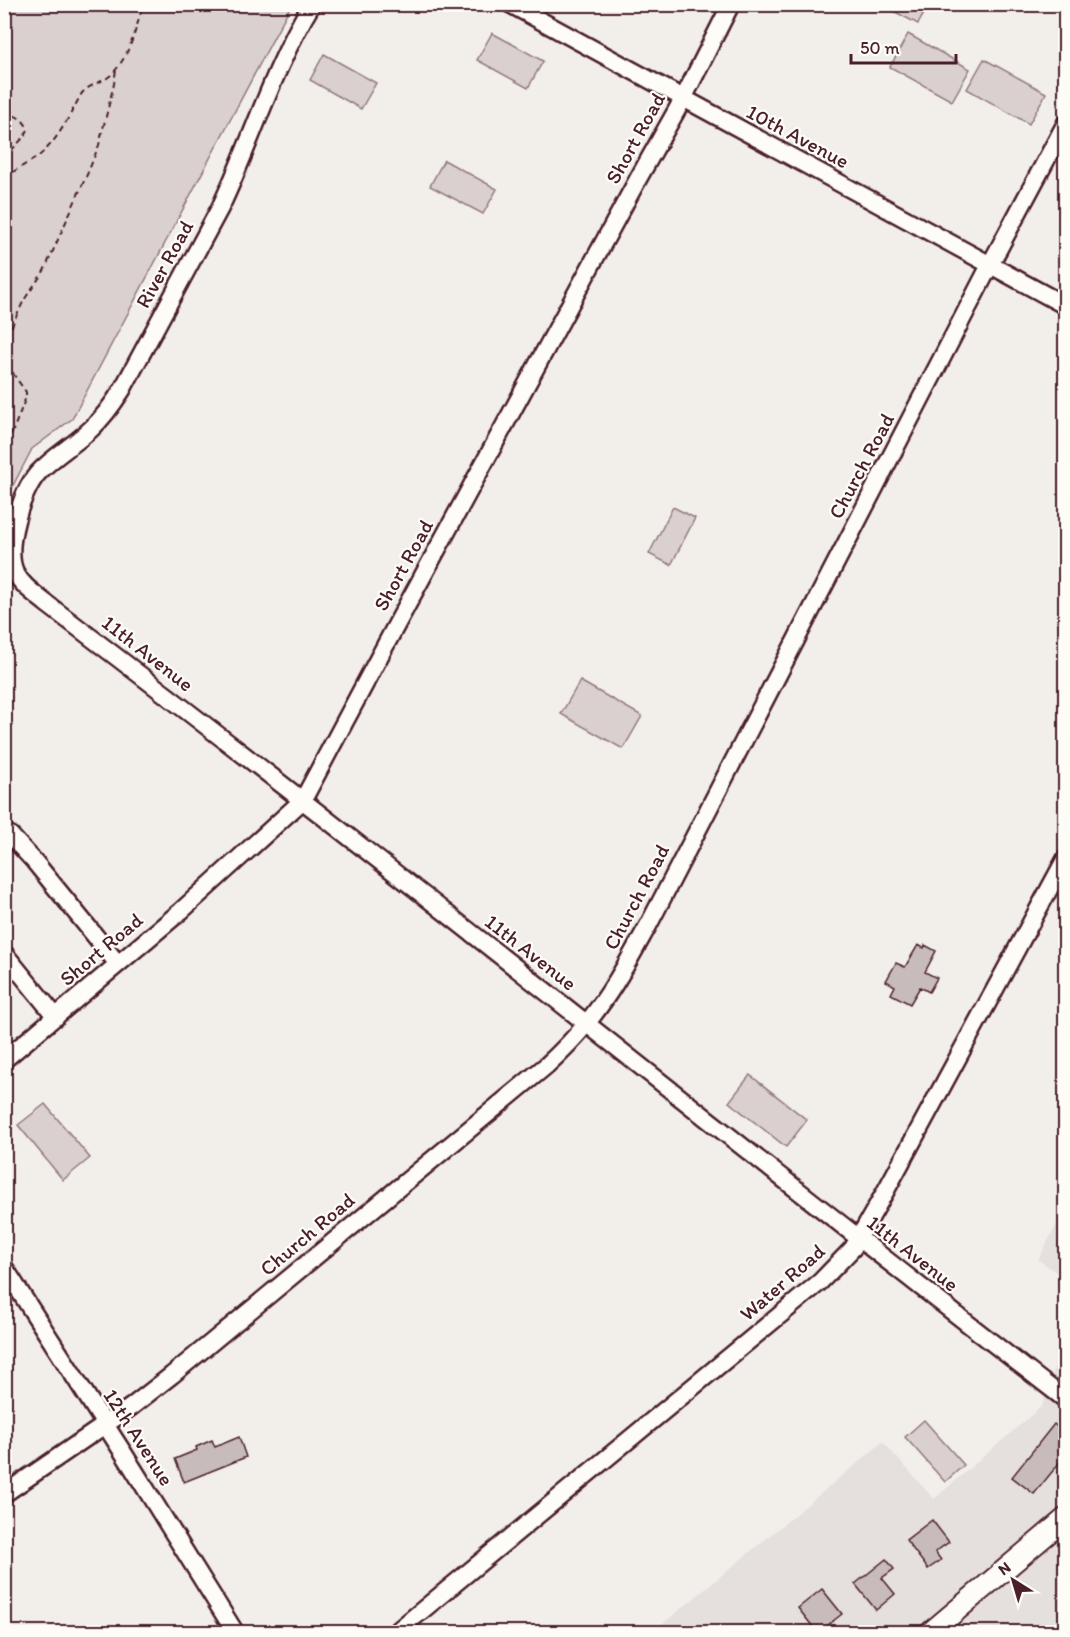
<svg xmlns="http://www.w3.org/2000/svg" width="1070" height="1637" font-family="Itim,sans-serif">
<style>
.built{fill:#e5dfdd}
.grass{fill:#d9d0cf;stroke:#92787d;stroke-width:1.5}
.building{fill:#c8bbbb;stroke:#4a1f2b;stroke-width:1.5}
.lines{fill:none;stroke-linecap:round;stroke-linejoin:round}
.minor-casing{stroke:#4a1f2b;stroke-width:21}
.major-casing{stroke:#4a1f2b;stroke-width:24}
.path{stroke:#4a1f2b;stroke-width:2;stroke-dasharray:6 4.5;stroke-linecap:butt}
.minor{stroke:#fdfcf7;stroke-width:16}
.major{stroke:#fdfcf7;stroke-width:20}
.labels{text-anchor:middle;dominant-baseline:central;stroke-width:4.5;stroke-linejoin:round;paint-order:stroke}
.street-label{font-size:21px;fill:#4a1f2b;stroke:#fdfcf7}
</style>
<rect width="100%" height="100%" fill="#f2efeb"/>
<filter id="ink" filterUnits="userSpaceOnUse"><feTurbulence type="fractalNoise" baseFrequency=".0167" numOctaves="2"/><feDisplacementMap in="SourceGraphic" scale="12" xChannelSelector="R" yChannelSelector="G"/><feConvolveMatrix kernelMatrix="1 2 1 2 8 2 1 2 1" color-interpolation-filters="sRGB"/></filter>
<g filter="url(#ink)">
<!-- built -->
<path class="built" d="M1065,1209l1,69h-1l-27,-18z
M1065,1349v283h-412l230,-190 51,57 108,-93 12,-37z"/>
<!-- grass -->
<path class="grass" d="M5,4l286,1 -219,414 -40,30 -27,52z
M882,5h47l-11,19z
M492,33l51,28 -15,27 -51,-28z
M908,34l62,35 -18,32 -62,-34z
M324,54l52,29 -15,26 -51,-29z
M984,59l62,34 -17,31 -62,-35z
M444,160l53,29 -14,25 -53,-28z
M673,507l22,11 -24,47 -22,-11z
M580,681l62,35 -19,33 -62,-35z
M750,1075l57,45 -21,27 -57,-45z
M45,1104l45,54 -27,22 -45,-55z
M924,1420l40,45 -19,17 -40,-45z"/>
<!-- building -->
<path class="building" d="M918,945l6,3 1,-3 11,6 -11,21 12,6 -8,14 -9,-5 -10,17 -19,-10 4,-8 -9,-5 10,-18 9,4z
M1054,1424l11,9v23l-31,38 -22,-17z
M239,1437l7,20 -62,25 -9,-23 22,-9 -1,-3 16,-7 3,7z
M932,1520l17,22 -14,10 6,8 -13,9 -22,-29z
M886,1559l8,10 -12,9 13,16 -19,16 -21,-26z
M822,1589l20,25 -23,18h-2l-19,-24z"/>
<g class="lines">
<defs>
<path id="minor" d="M312,4c-39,64 -60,137 -92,204l-98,182c-9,14 -19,28 -31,39 -17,16 -37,27 -53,44 -17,19 -34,75 -23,99 7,14 20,22 32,32 343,260 678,532 1019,796
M510,4l556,302
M4,832l6,3 24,26 84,103
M4,953l52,64
M4,1060l177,-149 122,-111 90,-169 245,-452 45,-80 48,-95
M4,1267l120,187 111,178
M4,1494l127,-87 41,-32 375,-310c14,-13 27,-26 39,-41 25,-30 44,-66 63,-100l341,-659 76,-142
M396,1632l424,-350 33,-34 31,-54 182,-336"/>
<path id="major" d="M931,1632l135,-114"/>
</defs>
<!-- minor casing -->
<use href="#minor" class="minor-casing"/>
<!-- major casing -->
<use href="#major" class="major-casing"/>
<!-- path -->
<path class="path" d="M4,112c11,3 21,7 24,18l-4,7 -20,21
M4,179c11,-10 24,-15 36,-24 19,-16 30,-41 42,-62 8,-9 20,-10 29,-18 19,-19 25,-46 32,-71
M4,454l22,-57v-5l-12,-17 -5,-13 -2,-21 3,-11 14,-30 20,-29 45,-101 10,-25 15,-61 2,-15"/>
<!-- minor -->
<use href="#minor" class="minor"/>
<!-- major -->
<use href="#major" class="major"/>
</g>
</g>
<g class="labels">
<!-- street labels -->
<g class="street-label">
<text transform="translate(798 136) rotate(28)">10th Avenue</text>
<text transform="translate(635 138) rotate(-61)">Short Road</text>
<text transform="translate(164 264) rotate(-61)">River Road</text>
<text transform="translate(861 466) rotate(-62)">Church Road</text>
<text transform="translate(403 565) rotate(-61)">Short Road</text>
<text transform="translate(148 653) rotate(38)">11th Avenue</text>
<text transform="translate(636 897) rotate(-62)">Church Road</text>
<text transform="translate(101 949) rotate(-40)">Short Road</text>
<text transform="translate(531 952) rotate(38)">11th Avenue</text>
<text transform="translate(307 1234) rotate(-40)">Church Road</text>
<text transform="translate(913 1253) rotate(38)">11th Avenue</text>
<text transform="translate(782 1282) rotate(-41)">Water Road</text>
<text transform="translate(139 1437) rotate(57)">12th Avenue</text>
</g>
</g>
<!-- margin -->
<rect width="1070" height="1637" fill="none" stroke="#fdfcf7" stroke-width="24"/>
<rect x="12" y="12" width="1046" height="1613" fill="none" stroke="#4a1f2b" stroke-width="2" filter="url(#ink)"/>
<!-- north arrow -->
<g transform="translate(1013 1580) rotate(323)" stroke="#fdfcf7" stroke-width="4.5" paint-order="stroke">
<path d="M0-4.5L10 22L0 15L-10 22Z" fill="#4a1f2b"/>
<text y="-9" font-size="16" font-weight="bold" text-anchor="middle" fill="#4a1f2b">N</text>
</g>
<!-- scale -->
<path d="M851 54v9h105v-9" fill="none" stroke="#4a1f2b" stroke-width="3"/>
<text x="860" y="54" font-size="18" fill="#4a1f2b" stroke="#fdfcf7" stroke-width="4.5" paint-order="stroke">50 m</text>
</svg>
